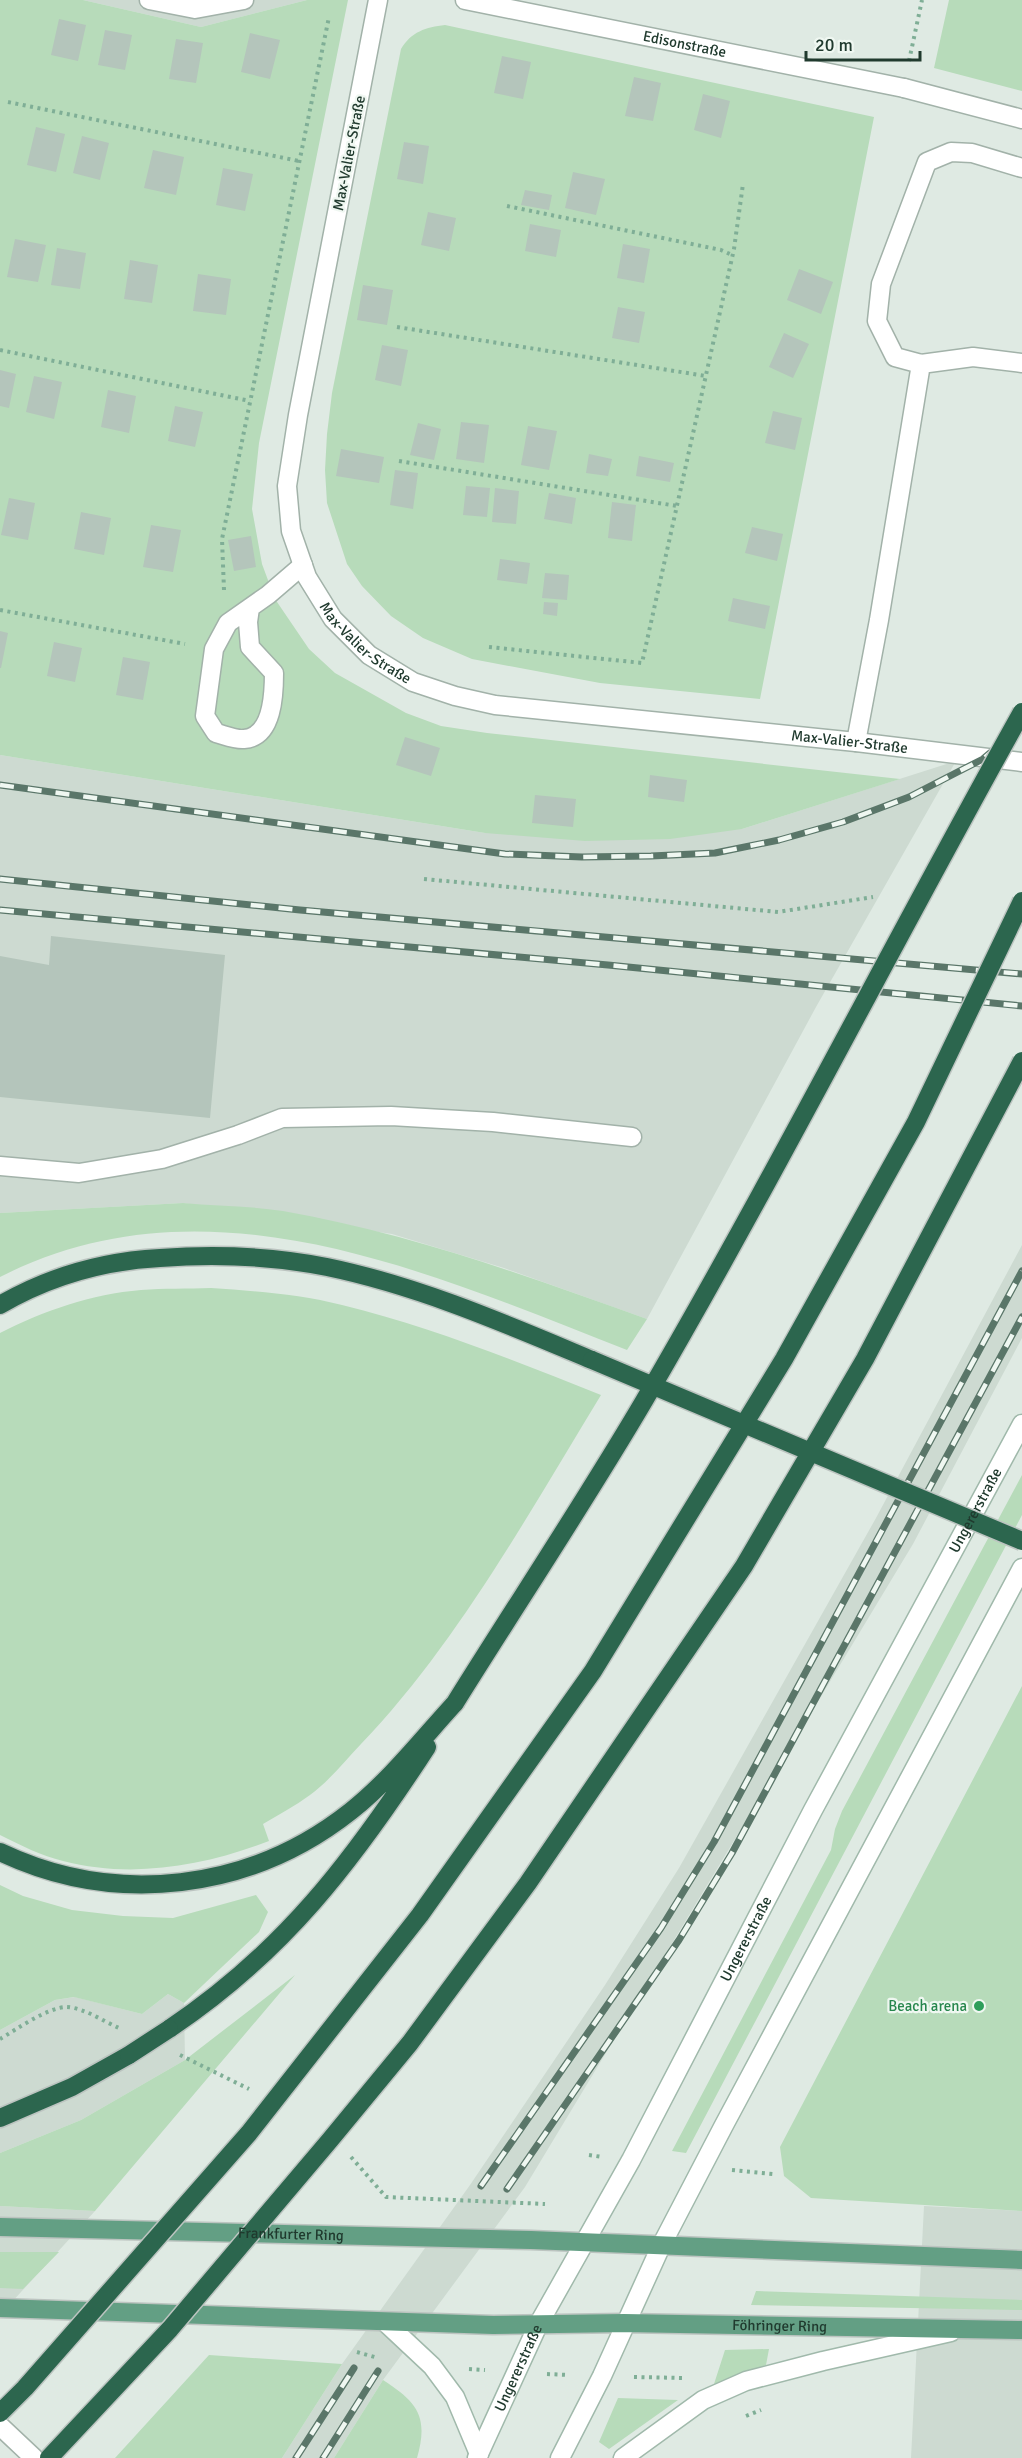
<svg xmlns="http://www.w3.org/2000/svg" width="1022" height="2458" font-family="Signika,sans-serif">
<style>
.built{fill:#cddad1}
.green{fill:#b7dbba}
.building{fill:#b4c5bb}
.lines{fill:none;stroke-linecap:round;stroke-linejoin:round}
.service-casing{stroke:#a2b2a9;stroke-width:21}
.minor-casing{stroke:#a2b2a9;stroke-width:21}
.secondary-casing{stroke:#a0b9ab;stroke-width:21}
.primary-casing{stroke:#bcc4c0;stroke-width:21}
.motorway-casing{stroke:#bcc4c0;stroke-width:21}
.path{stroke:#7fae96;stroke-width:4;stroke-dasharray:3 4.5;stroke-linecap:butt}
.service{stroke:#fff;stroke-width:18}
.minor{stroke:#fff;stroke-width:18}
.secondary{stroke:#fff;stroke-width:18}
.primary{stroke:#639f84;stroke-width:18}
.motorway{stroke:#2c664e;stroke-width:18}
.rail-casing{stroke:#5a7669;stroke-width:7}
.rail{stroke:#eff7f1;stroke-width:4.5;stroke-dasharray:14;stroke-linecap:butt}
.motorway-bridge-casing{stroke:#bcc4c0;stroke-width:21;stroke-linecap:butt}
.motorway-bridge{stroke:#2c664e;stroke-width:18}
.leisure-dot{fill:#2e9e5b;stroke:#eff7f1;stroke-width:2}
.labels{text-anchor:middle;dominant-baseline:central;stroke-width:4.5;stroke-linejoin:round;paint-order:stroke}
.street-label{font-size:15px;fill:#203a2e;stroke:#eff7f1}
.leisure-label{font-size:15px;fill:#27864d;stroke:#eff7f1;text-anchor:end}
</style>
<rect width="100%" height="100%" fill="#dfeae3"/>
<!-- built -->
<path class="built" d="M83,0h224l-106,27z
M0,755l485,78 257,-4 214,-68 -140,246 -169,312 -143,-51 -112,-34 -209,-31 -183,10z
M1022,1245v93l-109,206 -388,643 -142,193 -49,78h-52l60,-94 128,-179 135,-200 74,-117 197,-350z
M168,1994l16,9 1,57 -104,60 -81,33v-123l55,-30 20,-3 67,17z
M0,2206l95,5 -95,104z
M924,2206l98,5v247h-111z"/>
<!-- green -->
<path class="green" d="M0,0h83l118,27 106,-27h41l-89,443 -7,66 10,55 13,35 34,50 26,24 71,40 35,13 46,7 413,46 -158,50 -72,10 -85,2 -100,-8 -485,-78z
M949,0h73v91l-88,-23z
M445,25l429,92 -114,582 -160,-16 -128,-24 -49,-21 -32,-22 -29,-30 -15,-22 -20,-61 -2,-33 2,-36 5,-41 69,-344c10,-17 25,-22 44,-24z
M183,1203c33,3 68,3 100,8 126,22 244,65 364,108l-20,31c-198,-77 -420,-179 -627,-73v-64z
M211,1288c43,3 88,6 131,17 89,22 174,56 259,90 -72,118 -145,250 -240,349 -16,17 -33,38 -51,51 -15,11 -32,20 -47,29l6,17c-64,25 -137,38 -206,20 -21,-5 -43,-16 -63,-26v-502c43,-22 92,-39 141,-43 23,-2 47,-1 70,-2z
M1022,1475v40l-336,638 -14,-2 159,-301 4,-21 7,-18z
M1022,1686v525l-211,-13 -27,-22 -4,-29z
M0,1885l23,11 49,14 51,6 50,2 83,-23 12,17 -9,20 -75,71 -16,-9 -26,20 -68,-17 -19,3 -55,30z
M295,1975l-200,236 -95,-5v-53l81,-33 104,-60z
M0,2252h59l-36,37 -23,-1z
M756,2291l266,9v10l-271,-5z
M769,2349l-3,16 -52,19 11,-34z
M209,2355l133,9 -60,94h-167z
M383,2380c34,22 46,36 34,78h-83z
M618,2398l60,2 -69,49 -10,-7z"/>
<!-- building -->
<path class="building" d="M59,19l27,6 -8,36 -27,-6z
M105,30l27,5 -7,35 -27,-5z
M250,33l30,7 -10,39 -29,-7z
M176,39l27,4 -7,40 -27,-4z
M502,56l29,6 -8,37 -29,-6z
M634,77l27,6 -8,38 -28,-5z
M703,94l27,7 -9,37 -27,-8z
M36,127l29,7 -9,38 -29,-7z
M82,136l27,7 -9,37 -27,-7z
M404,142l25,4 -6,38 -26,-5z
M153,150l31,7 -8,38 -32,-7z
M223,168l30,6 -8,37 -29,-6z
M573,172l32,7 -9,36 -31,-7z
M525,190l27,5 -3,15 -28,-5z
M428,212l28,6 -7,33 -28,-6z
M530,224l31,6 -5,27 -31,-6z
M15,239l31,6 -8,37 -31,-5z
M623,244l27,5 -6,34 -27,-5z
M57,248l29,5 -6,36 -29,-4z
M130,260l28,5 -6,38 -28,-4z
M799,269l34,13 -12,32 -34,-14z
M198,274l33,5 -5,36 -33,-4z
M363,285l30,5 -6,35 -30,-5z
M618,307l27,5 -6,31 -27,-5z
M784,333l25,11 -16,34 -24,-11z
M382,345l26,5 -7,36 -26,-6z
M0,370l16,4 -7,34 -9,-2z
M34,376l28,6 -8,37 -28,-7z
M108,390l28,6 -7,37 -28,-6z
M175,406l28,6 -8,35 -27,-6z
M773,411l29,7 -7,32 -30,-7z
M461,422l28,3 -5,38 -28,-4z
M418,423l23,6 -7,31 -24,-5z
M528,426l29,5 -8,39 -28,-5z
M341,449l43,8 -5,26 -43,-7z
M589,454l23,5 -4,17 -22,-3z
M639,456l35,7 -4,19 -34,-6z
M395,470l23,3 -5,36 -23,-4z
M466,486l24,2 -3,29 -24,-2z
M495,488l24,3 -3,33 -24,-2z
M549,493l27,5 -4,26 -28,-5z
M9,498l26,5 -7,37 -27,-5z
M612,502l24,3 -4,36 -24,-3z
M81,512l30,6 -7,37 -30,-6z
M151,525l30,5 -8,42 -30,-5z
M752,527l31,7 -6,27 -32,-8z
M251,536l5,31 -22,4 -6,-31z
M500,559l30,4 -3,21 -30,-4z
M545,573l24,2 -2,25 -25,-2z
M733,598l37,8 -5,23 -37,-8z
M544,602l14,1 -1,13 -14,-2z
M0,631l8,2 -7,35h-1z
M54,642l28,6 -7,34 -28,-6z
M123,657l27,5 -7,38 -27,-5z
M405,737l35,11 -9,28 -35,-11z
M650,775l37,5 -3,22 -36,-5z
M535,795l41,4 -3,28 -41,-4z
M51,936l174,19 -15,163 -210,-21v-141l49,9z"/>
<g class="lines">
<defs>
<path id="service" d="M149,0l46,9 49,-9
M904,88l118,31
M1022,168l-50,-15 -21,-1 -24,10 -46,122 -4,37 18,36 26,7 52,-7 49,6
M250,608l-2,14 2,25 24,26c0,21 -1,64 -30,66 -8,1 -20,-4 -28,-6l-11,-17 9,-67 14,-26 40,-28 35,-30
M856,742l23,-122 42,-256
M0,1166l79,7 83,-14 76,-24 44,-17 109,-2 102,6 139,15
M0,2426l34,32"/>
<g id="minor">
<path id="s1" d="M378,0l-80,415 -11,71 4,45 16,46 26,42 36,36 44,27 42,14 40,9 361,37 166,20"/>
<path id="s2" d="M465,0l439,88"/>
</g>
<g id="secondary">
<path d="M385,2322l47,44 23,31 24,57"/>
<path id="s3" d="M477,2458l61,-133 93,-165 182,-350 209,-386"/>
<path d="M560,2458l42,-82 59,-130 62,-119 299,-559"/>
<path d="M623,2458l80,-58 43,-19 77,-20 128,-29"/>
</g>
<g id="primary">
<path id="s4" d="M0,2227l531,13 491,20"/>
<path id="s5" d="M0,2308l493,17 131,-2 398,7"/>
</g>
<path id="motorway" d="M0,1305c48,-28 104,-44 160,-47 55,-4 112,-2 167,9 92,19 179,57 265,93
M0,1852c116,55 250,39 351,-41 39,-31 71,-72 104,-108
M169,2029c114,-76 184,-168 258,-282
M0,2118l72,-31 57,-32"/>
</defs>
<!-- service casing -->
<use href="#service" class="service-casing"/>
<!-- minor casing -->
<use href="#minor" class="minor-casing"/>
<!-- secondary casing -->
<use href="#secondary" class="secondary-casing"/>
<!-- primary casing -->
<use href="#primary" class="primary-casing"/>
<!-- motorway casing -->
<use href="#motorway" class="motorway-casing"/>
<!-- path -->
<path class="path" d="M909,61l13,-61
M8,102l291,59
M507,206l214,44 11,5
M397,327l309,49
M0,350l250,51
M399,461l278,45
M224,590l-2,-51 107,-522
M0,610l185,34
M489,647l153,16 92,-414 9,-65
M424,879l354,33 95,-15
M0,2039c17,-10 48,-32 67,-32 17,1 36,14 52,21
M180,2055l69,34
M589,2155l13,2
M351,2157l35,40 159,7
M732,2170l41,4
M357,2352l21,6
M469,2369l16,1
M547,2374l22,1
M634,2377l49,1
M746,2416l15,-6"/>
<!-- service -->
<use href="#service" class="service"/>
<!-- minor -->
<use href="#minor" class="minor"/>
<!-- secondary -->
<use href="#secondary" class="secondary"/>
<!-- primary -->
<use href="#primary" class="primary"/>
<!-- motorway -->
<use href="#motorway" class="motorway"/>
<defs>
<path id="rail" d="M0,785l505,69 77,3 69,-1 64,-3 64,-13 64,-18 66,-25 74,-38 39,-33
M0,879l300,31 722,64
M0,910l608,55 414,41
M481,2186l180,-258 53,-86 308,-571
M507,2189l172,-249 53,-87 290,-536
M296,2458l58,-90
M323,2458l55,-87"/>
</defs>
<!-- rail casing -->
<use href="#rail" class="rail-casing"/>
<!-- rail -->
<use href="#rail" class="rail"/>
<defs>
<path id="motorway-bridge" d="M592,1360l430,181
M455,1703c63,-101 129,-200 189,-302 132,-226 250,-460 378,-689
M129,2055l40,-26
M0,2413l25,-25 224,-255 171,-218 173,-244 191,-312 132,-237 106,-221
M49,2458l121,-129 160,-189 80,-97 118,-160 216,-317 121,-207 157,-298"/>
</defs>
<!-- motorway-bridge casing -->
<use href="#motorway-bridge" class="motorway-bridge-casing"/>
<!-- motorway-bridge -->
<use href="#motorway-bridge" class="motorway-bridge"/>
</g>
<!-- markers -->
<circle class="leisure-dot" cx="979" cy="2006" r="6"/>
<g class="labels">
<!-- street labels -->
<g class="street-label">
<text stroke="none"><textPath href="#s2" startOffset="224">Edisonstraße</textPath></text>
<text transform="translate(349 153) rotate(-79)">Max-Valier-Straße</text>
<text stroke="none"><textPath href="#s1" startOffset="678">Max-Valier-Straße</textPath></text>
<text stroke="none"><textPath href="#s1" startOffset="1182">Max-Valier-Straße</textPath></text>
<text stroke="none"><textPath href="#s3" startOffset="1071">Ungererstraße</textPath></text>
<text stroke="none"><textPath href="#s3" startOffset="585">Ungererstraße</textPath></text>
<text stroke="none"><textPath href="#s4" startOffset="291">Frankfurter Ring</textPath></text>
<text stroke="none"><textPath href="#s5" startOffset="780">Föhringer Ring</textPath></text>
<text stroke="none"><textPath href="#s3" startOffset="99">Ungererstraße</textPath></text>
</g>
<!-- leisure labels -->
<g class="leisure-label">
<text x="967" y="2006">Beach arena</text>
</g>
</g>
<!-- scale -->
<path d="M806 51v9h114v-9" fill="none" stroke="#203a2e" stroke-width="3"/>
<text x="815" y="51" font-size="18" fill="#203a2e" stroke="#eff7f1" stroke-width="4.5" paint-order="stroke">20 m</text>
</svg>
